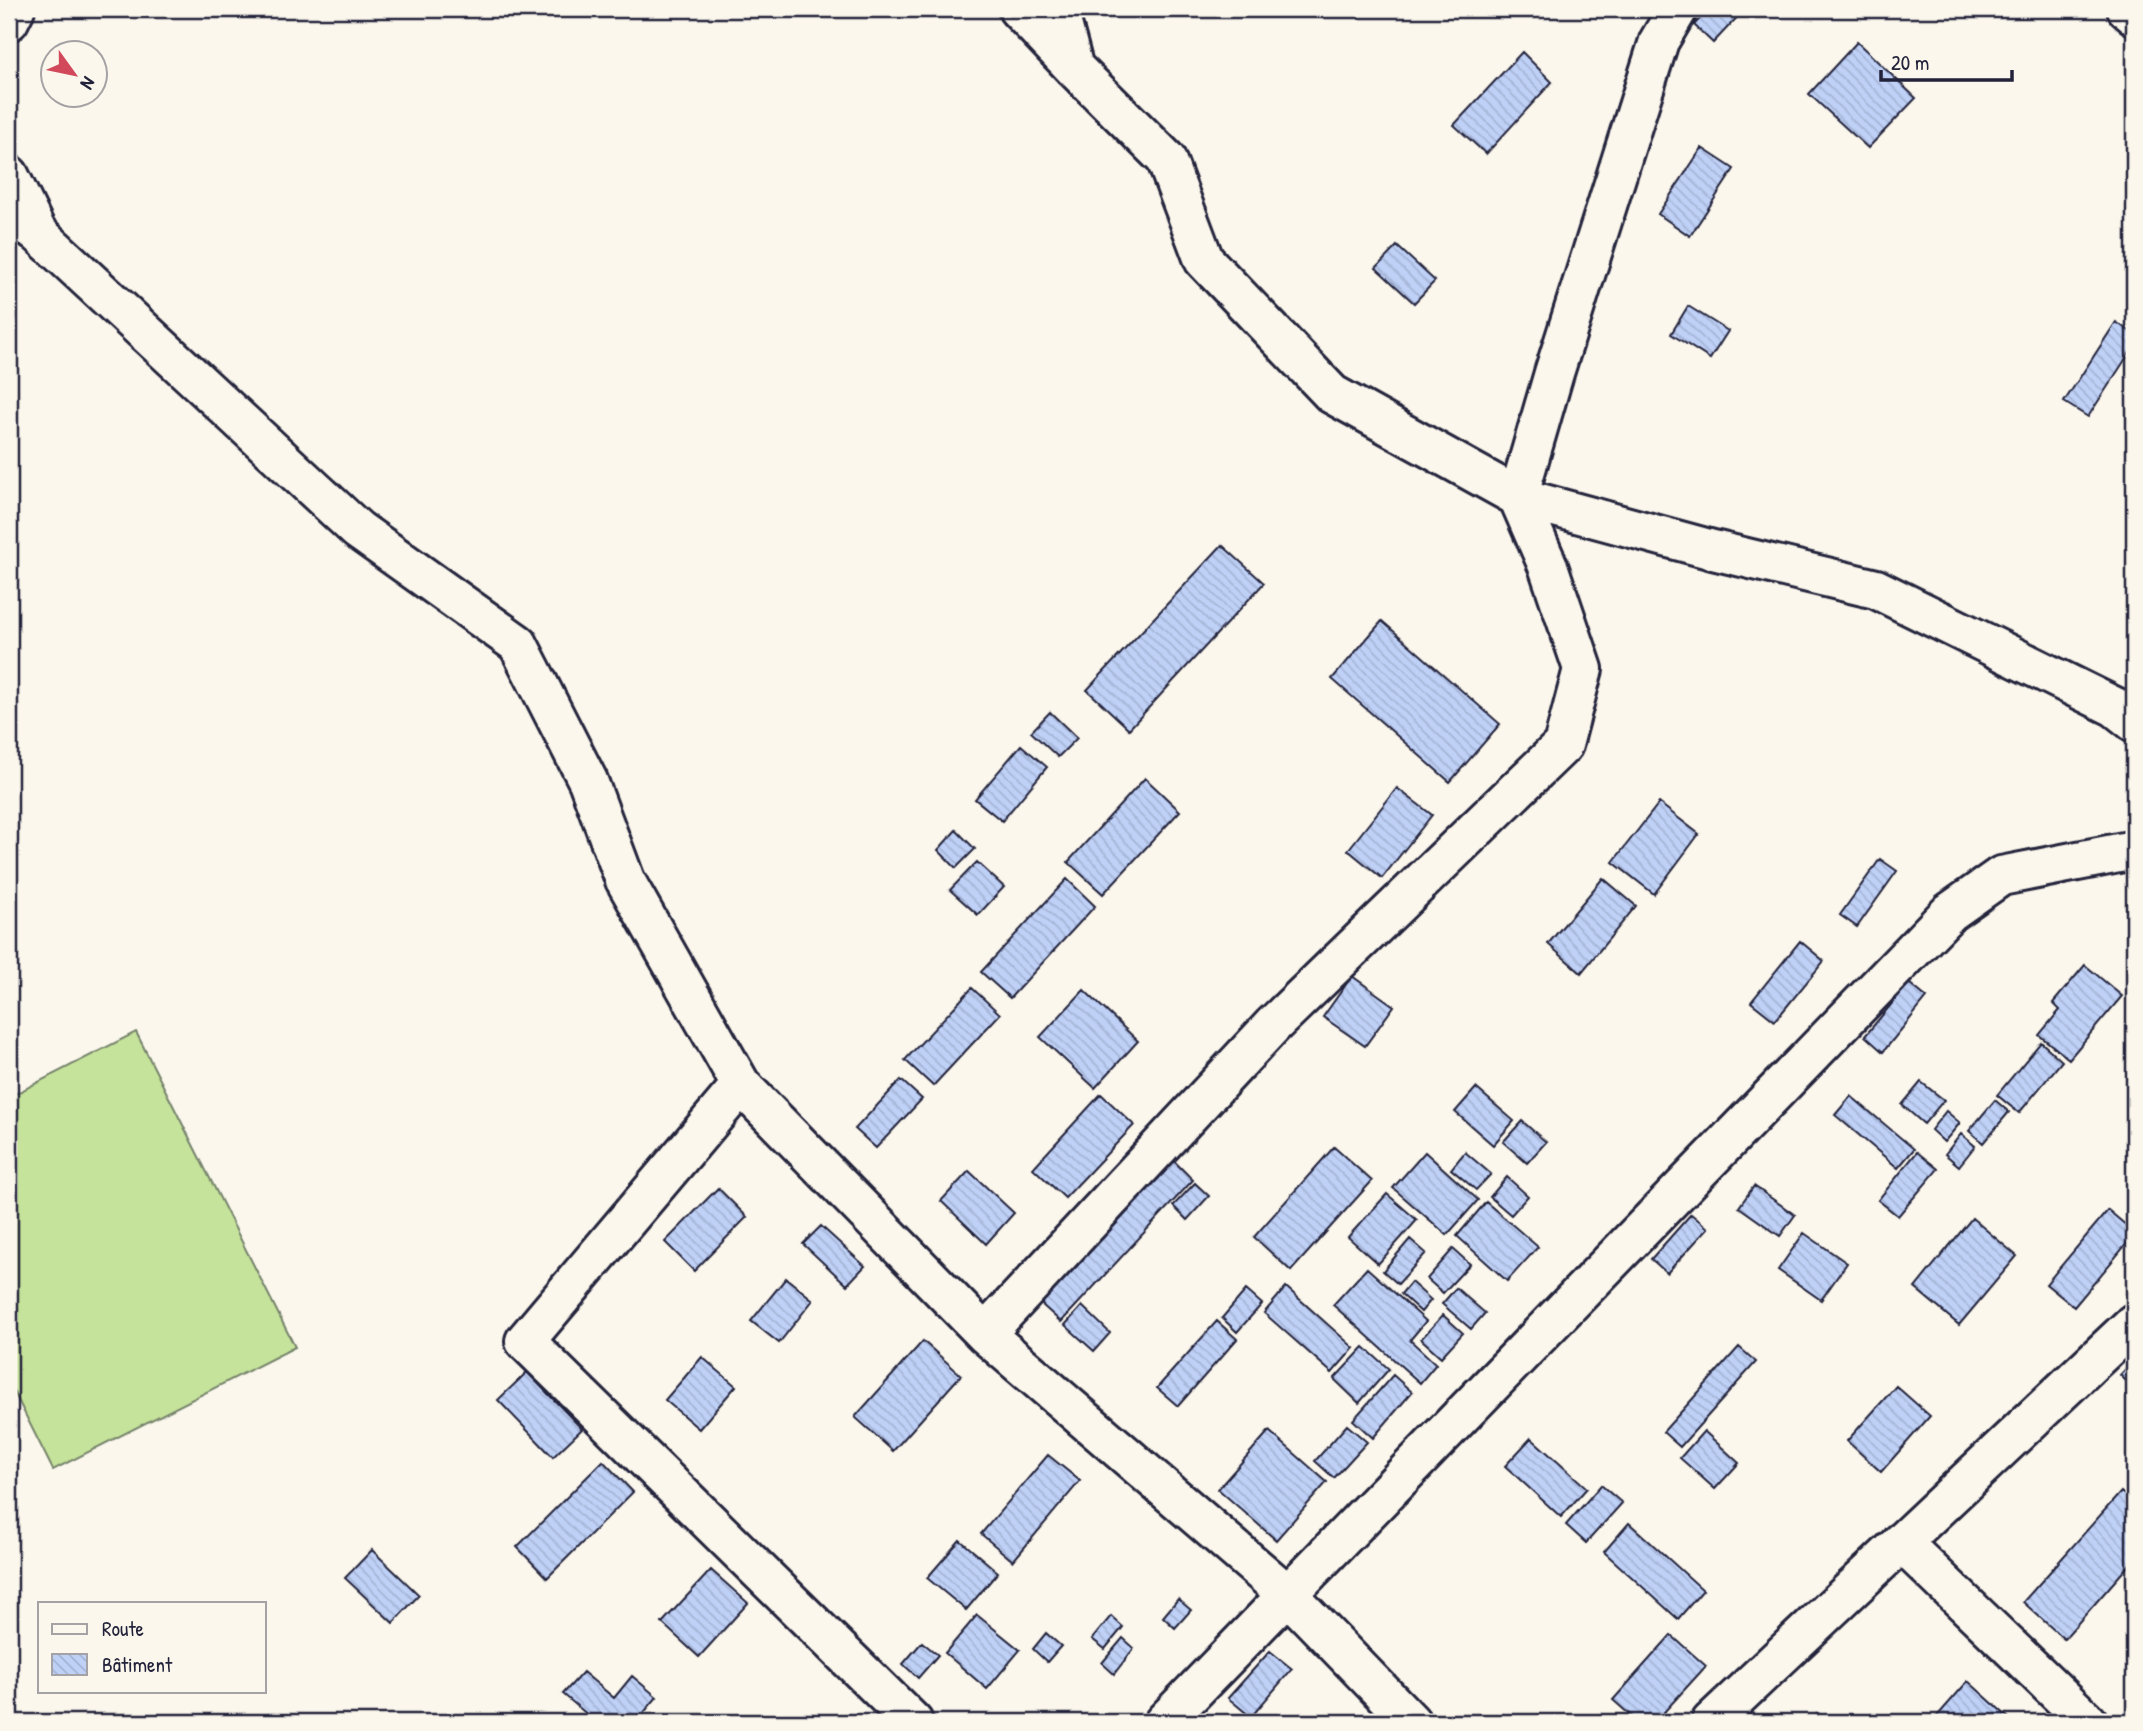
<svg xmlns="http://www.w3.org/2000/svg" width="2143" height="1731" font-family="'Patrick Hand',sans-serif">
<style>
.grass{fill:#c6e39b;stroke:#74826b;stroke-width:2}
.building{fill:url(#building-back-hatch);stroke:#22223b;stroke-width:2}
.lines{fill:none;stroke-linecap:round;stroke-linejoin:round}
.minor-casing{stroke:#22223b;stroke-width:44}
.minor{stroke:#fbf7ec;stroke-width:38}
</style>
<defs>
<pattern id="building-back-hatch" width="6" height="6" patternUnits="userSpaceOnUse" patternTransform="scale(1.75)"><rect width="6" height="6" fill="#bfd1f7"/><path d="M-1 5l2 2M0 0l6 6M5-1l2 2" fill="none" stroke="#a4b3d5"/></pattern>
</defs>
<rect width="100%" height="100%" fill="#fbf7ec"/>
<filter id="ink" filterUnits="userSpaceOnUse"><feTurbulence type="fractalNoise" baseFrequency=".0143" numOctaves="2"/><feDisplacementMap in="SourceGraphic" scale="14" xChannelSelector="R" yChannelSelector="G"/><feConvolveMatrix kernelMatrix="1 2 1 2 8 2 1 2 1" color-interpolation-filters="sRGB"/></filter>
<g filter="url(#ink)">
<!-- grass -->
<path class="grass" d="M136,1032l159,315 -242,123 -44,-88v-285z"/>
<!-- building -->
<path class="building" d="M1709,9h36l-32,34 -19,-18z
M1857,42l59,56 -48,50 -59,-54z
M1522,52l30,30 -66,72 -32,-29z
M1702,148l32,21 -44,67 -32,-22z
M1397,246l38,35 -21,22 -38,-35z
M1688,306l40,25 -18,28 -39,-25z
M2116,322l18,12v12l-46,71 -24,-15z
M1222,545l42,38 -135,146 -42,-39z
M1382,621l118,103 -50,58 -118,-103z
M1050,712l27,26 -19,19 -27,-25z
M1021,745l26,22 -45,54 -27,-22z
M1145,778l35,33 -77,83 -35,-32z
M1397,788l35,27 -50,63 -34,-28z
M1659,803l40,31 -45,60 -41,-32z
M956,830l19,19 -19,19 -18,-18z
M1880,859l17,12 -40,56 -17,-12z
M977,862l27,25 -26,28 -28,-25z
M1603,878l33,28 -55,67 -33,-29z
M1067,879l28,27 -85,92 -29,-26z
M1800,941l24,20 -49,60 -24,-19z
M2085,965l37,31 -53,63 -30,-24 21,-25 -7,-7z
M1352,976l42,30 -29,40 -42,-29z
M1909,983l18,15 -44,54 -18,-16z
M972,988l28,26 -67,72 -28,-26z
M1084,990l54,51 -43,47 -55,-51z
M2041,1042l21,19 -43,52 -22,-18z
M901,1080l21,19 -46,49 -21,-19z
M1921,1082l23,18 -20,24 -22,-19z
M1476,1088l38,33 -21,24 -38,-33z
M1101,1094l33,31 -69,73 -32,-30z
M1851,1096l63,53 -16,19 -63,-53z
M1995,1100l14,12 -26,31 -14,-12z
M1946,1111l14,12 -16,19 -13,-12z
M1522,1121l24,21 -19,21 -24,-21z
M1961,1134l14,12 -16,20 -14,-12z
M1334,1147l38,34 -81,90 -37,-34z
M1425,1152l53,48 -31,35 -54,-47z
M1465,1152l26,22 -15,16 -25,-21z
M1917,1152l21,17 -40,47 -20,-16z
M1174,1161l19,19 -132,142 -20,-18z
M969,1171l45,42 -28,31 -45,-43z
M1507,1177l21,19 -17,19 -21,-18z
M1195,1183l14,13 -22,24 -14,-14z
M1754,1186l41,29 -15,21 -41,-29z
M718,1188l29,29 -53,54 -29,-29z
M1387,1194l30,26 -39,44 -30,-27z
M1486,1202l52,45 -31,34 -50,-45z
M2108,1210l26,22v3l-60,72 -28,-23z
M1691,1214l17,14 -41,45 -16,-14z
M1972,1218l45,38 -58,69 -44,-37z
M821,1226l44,40 -18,19 -44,-41z
M1804,1233l43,30 -26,37 -43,-30z
M1410,1239l16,14 -28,31 -15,-13z
M1453,1249l17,15 -27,29 -16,-14z
M1367,1268l59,53 -16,19 26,24 -16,19 -87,-78z
M786,1278l27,22 -34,43 -28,-22z
M1411,1282l20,18 -10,12 -20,-18z
M1286,1287l68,61 -22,25 -68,-60z
M1456,1288l29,25 -14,16 -29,-25z
M1246,1290l16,14 -25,28 -15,-14z
M1082,1306l28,27 -16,18 -29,-26z
M1443,1315l20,18 -22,24 -20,-18z
M1217,1321l20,18 -59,67 -21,-18z
M923,1341l38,34 -68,76 -38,-34z
M1364,1347l25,22 -30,34 -25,-24z
M1739,1347l17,15 -76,85 -17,-15z
M702,1357l34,29 -37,43 -34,-29z
M2134,1360v29l-14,-14z
M527,1372l55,57 -29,28 -55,-57z
M1393,1375l19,17 -39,46 -20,-18z
M1896,1386l34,30 -49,56 -34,-31z
M1347,1425l20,17 -33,36 -19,-17z
M1269,1431l58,51 -51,58 -58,-51z
M1704,1431l35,32 -24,26 -35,-31z
M1531,1438l56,50 -26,29 -56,-51z
M1048,1455l32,26 -67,80 -32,-27z
M603,1461l30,31 -86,86 -30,-31z
M1601,1485l21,18 -36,40 -20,-18z
M2121,1492l13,11v56l-70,80 -41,-37z
M1629,1523l74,67 -25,29 -74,-67z
M960,1540l38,32 -32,38 -39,-32z
M372,1550l47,45 -26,28 -48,-45z
M711,1570l37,33 -49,54 -37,-34z
M1178,1599l13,11 -16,18 -12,-11z
M977,1615l43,35 -33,39 -42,-36z
M1111,1616l12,11 -18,22 -13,-10z
M1046,1633l15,13 -14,16 -14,-13z
M1671,1635l35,31 -51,56h-17l-25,-22z
M1123,1638l11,10 -20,26 -12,-11z
M922,1642l16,13 -20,23 -15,-14z
M1270,1651l22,18 -41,48 -23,-19z
M583,1672l31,26 18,-22 25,21 -21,25h-40l-33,-28z
M1968,1681l42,38 -2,3h-76z
M1818,1713l10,9h-19z"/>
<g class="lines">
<defs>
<path id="minor" d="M1018,9l55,58 93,92 38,101 128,134 186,103 195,53 163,39 239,118 19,15
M1058,9l15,56
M2127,9l7,6
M9,21l6,-12
M9,175l28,57
M9,213l28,19 321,298 160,114 70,137 37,99 116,205 244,249 302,260 124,128
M741,1085l-216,256 388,381
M985,1334l288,-309 290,-280 20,-76 -35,-103 -30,-69 36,-124 105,-332 19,-32
M1901,1542l187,180
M1164,1722l786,-810 51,-36 133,-26
M1711,1722l423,-399"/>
</defs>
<!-- minor casing -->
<use href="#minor" class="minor-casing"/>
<!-- minor -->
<use href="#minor" class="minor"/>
</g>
</g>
<!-- margin -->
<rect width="2143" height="1731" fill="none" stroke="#fbf7ec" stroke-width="35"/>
<rect x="18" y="18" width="2108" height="1696" fill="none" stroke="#22223b" stroke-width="2.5" filter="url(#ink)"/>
<!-- legend -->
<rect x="38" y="1602" width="228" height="91" fill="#fbf7ec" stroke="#a4a2a5" stroke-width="2"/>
<rect x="52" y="1624" width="35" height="10" fill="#fbf7ec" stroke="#a4a2a5" stroke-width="2"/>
<text x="102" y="1636" font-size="21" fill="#22223b">Route</text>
<rect x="52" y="1654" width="35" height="21" fill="url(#building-back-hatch)" stroke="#a4a2a5" stroke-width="2"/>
<text x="102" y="1672" font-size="21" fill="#22223b">Bâtiment</text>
<!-- north arrow -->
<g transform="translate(74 74) rotate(123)"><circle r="33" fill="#fbf7ec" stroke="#a4a2a5" stroke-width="2"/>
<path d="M0-5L12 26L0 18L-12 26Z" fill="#d1495b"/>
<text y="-10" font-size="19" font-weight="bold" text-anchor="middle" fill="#22223b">N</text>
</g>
<!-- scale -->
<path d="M1881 70v10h131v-10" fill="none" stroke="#22223b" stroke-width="3.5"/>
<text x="1891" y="70" font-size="21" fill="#22223b" stroke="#fbf7ec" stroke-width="5" paint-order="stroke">20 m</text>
</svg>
